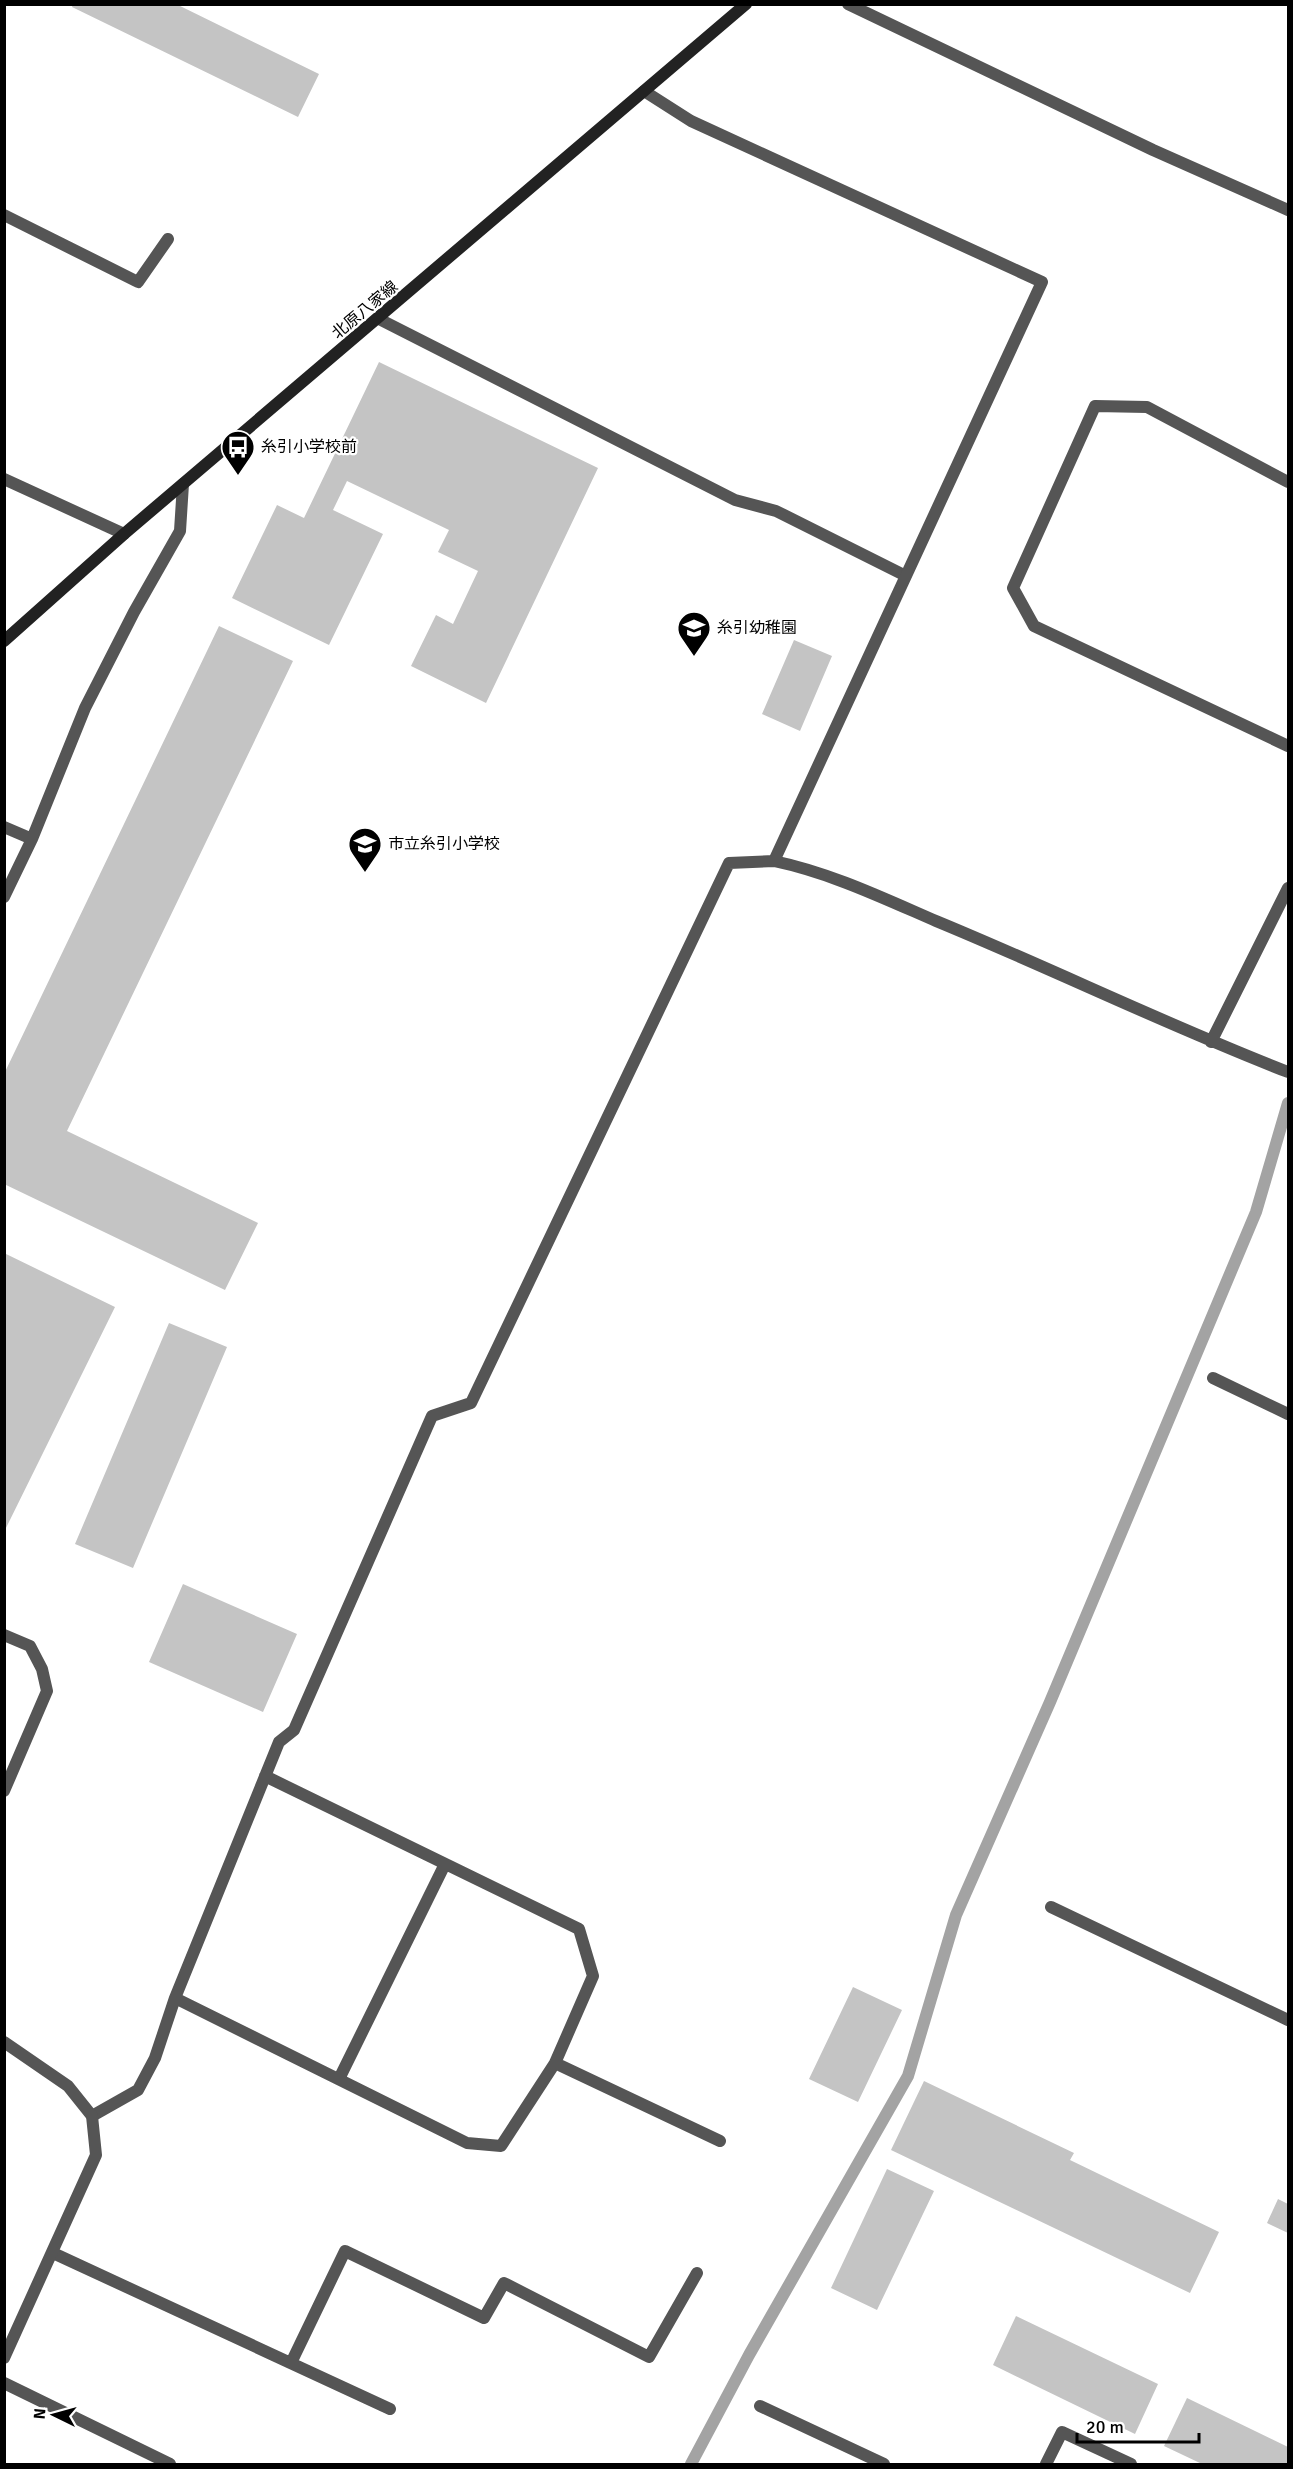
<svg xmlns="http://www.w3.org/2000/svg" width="1293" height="2469" font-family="Signika,'Noto Sans JP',sans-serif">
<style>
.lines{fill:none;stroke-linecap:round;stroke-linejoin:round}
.stream{stroke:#a3a3a3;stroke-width:12}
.building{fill:#c4c4c4}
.service{stroke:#555;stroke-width:12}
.minor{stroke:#555;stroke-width:12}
.tertiary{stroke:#555;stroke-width:12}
.secondary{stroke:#222;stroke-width:12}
.labels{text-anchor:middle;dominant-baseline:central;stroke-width:4.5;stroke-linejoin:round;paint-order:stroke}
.street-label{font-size:16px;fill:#000;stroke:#fff}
.poi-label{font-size:16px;fill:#000;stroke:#fff;text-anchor:start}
</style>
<rect width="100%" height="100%" fill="#fff"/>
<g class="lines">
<!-- stream -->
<path class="stream" d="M691,2464l58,-109 159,-279 48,-161 94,-213 206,-490 32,-109"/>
</g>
<!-- building -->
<path class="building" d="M73,4h103l143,70 -21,43 -226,-110z
M379,362l219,106 -112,235 -75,-37 25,-51 17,9 25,-53 -40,-19 11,-22 -102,-49 -14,29 50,24 -54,111 -97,-47 45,-93 27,13z
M219,626l74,35 -226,470 191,92 -33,67 -221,-106v-110z
M794,640l38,16 -32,75 -38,-17z
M4,1253l111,54 -111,225z
M169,1323l58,24 -94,221 -58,-24z
M183,1584l114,50 -34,78 -114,-50z
M853,1987l49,23 -44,92 -49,-23z
M924,2081l150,72 -4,7 149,72 -29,61 -299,-143z
M887,2169l47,22 -57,119 -46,-22z
M1278,2199l10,5v29l-21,-10z
M1016,2316l142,68 -23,50 -142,-69z
M1187,2398l101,49v17h-86l-38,-18z"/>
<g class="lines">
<!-- service -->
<path class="service" d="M379,319l356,181 41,11 128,64"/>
<!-- minor -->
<path class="minor" d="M848,4l305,146 135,60
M4,215l134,67 30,-43
M4,479l120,55
M1288,482l-141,-75 -52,-1 -82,182 21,38 254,120
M4,827l28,12
M774,861c57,12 109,37 162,60 119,49 233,105 352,151
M4,897l28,-58 53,-131 49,-96 46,-81 3,-47
M1211,1042l77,-154
M1213,1378l75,36
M4,1635l26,11 12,23 5,22 -43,100
M1051,1907l237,113
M175,1998l292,145 34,3 54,-83 38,-87 -14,-47 -314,-153
M555,2063l165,78
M339,2079l106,-215
M92,2116l46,-26 17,-32 20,-60 104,-256 15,-12 138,-314 39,-13 258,-540 45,-2 268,-579 -351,-161 -47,-30
M53,2253l337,156
M291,2363l54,-112 139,67 20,-35 145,74 48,-84
M4,2383l166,81
M760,2406l124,58
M1046,2464l16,-32 69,32"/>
<!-- tertiary -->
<path class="tertiary" d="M4,2042l64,44 24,30 4,39 -92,203"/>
<!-- secondary -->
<path class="secondary" d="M4,641l120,-107 622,-530"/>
</g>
<!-- icons -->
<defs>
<symbol id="bus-pin" viewBox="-11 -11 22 30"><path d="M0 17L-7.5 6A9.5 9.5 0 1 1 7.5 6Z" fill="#000" stroke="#fff"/><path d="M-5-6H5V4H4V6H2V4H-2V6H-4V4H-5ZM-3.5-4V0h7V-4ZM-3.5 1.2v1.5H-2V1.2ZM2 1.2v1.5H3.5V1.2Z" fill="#fff"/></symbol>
<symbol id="school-pin" viewBox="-11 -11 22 30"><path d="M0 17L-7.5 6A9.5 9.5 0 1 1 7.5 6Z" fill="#000" stroke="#fff"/><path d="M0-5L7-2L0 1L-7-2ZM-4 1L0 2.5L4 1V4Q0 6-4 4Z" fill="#fff"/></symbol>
</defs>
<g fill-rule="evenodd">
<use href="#bus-pin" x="219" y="428" width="38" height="52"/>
<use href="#school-pin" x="675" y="609" width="38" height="52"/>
<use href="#school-pin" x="346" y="825" width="38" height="52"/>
</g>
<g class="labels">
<!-- street labels -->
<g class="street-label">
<text transform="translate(365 310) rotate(-40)">北原八家線</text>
</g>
<!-- poi labels -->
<g class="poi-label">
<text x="261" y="447">糸引小学校前</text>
<text x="717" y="628">糸引幼稚園</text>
<text x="388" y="844">市立糸引小学校</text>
</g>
</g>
<!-- border -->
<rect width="1293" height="2469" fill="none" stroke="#000000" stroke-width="12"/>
<!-- north arrow -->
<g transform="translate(54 2415) rotate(275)" stroke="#ffffff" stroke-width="4.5" paint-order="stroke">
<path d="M0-4.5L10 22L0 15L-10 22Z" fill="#000000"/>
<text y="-9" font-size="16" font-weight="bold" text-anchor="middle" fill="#000000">N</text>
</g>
<!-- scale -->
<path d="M1077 2433v9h122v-9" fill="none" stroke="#000000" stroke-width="3"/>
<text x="1086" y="2433" font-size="18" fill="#000000" stroke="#ffffff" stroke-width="4.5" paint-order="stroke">20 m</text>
</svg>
